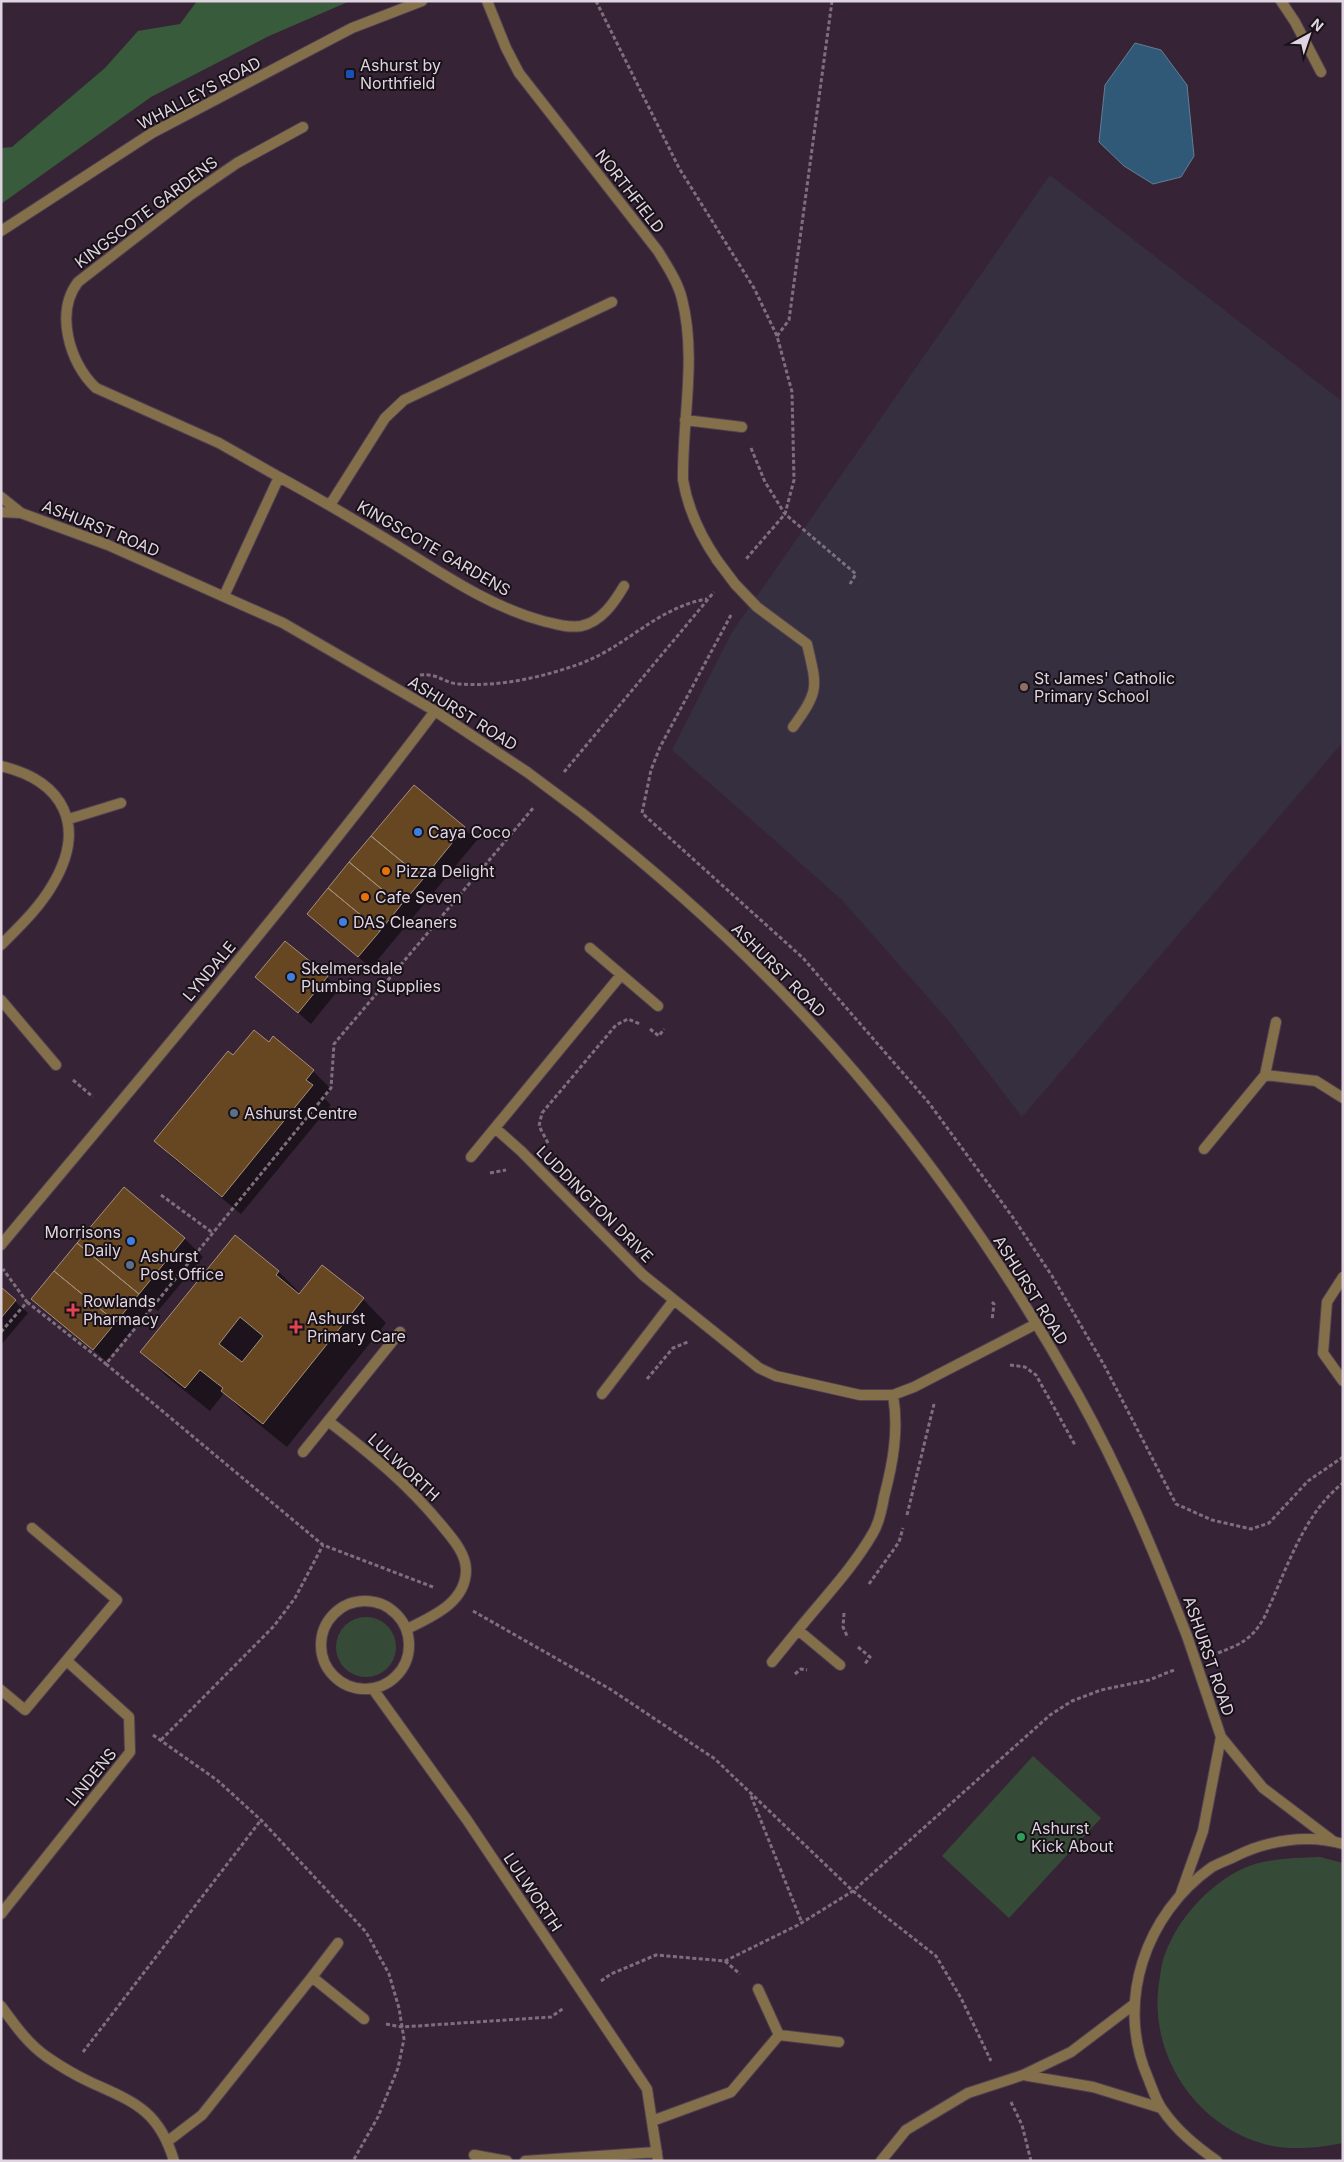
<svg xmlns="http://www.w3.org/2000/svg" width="1344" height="2162" font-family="Inter,sans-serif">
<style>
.education{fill:#352f40}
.green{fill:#364b37}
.forest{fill:#385c3b}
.water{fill:#305877;stroke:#647d96}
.shadow{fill:#0007}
.building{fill:#664721;stroke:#a48f79;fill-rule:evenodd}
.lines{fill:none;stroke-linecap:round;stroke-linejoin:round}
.service-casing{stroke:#514051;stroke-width:12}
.minor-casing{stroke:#514051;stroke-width:12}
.tertiary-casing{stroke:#514051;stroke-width:12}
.path{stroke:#7e6f7e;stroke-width:3;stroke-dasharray:4 2.5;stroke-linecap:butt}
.service{stroke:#83704b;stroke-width:10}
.minor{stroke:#83704b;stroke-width:10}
.tertiary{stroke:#83704b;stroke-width:10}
.minor-bridge-casing{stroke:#514051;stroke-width:12;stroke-linecap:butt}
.tertiary-bridge-casing{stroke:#514051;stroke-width:12;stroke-linecap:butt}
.minor-bridge{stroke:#83704b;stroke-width:10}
.tertiary-bridge{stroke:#83704b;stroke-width:10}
.transit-dot{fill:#1a4fb4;stroke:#181118;stroke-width:2}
.education-dot{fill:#8d6e63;stroke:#181118;stroke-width:2}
.shop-dot{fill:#3f7fe0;stroke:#181118;stroke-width:2}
.food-dot{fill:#e8710a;stroke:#181118;stroke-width:2}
.service-dot{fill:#5c6f8a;stroke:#181118;stroke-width:2}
.health-dot{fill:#e0444e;stroke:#181118;stroke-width:2}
.leisure-dot{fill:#2e9e5b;stroke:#181118;stroke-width:2}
.labels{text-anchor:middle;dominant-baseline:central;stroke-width:4;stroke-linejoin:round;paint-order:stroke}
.poi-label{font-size:16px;fill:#dfd4df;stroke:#181118;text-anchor:start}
.street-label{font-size:16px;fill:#dfd4df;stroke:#181118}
</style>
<rect width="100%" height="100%" fill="#362436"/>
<!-- education -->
<path class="education" d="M1050,175l293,227v340l-321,375 -74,-97 -107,-121 -169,-149 60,-118z"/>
<!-- green -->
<path class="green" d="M336 1647a30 30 0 1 1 60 0a30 30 0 1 1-60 0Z
M1033,1756l68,62 -92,100 -67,-62z
M1320,1857l23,6v280c-26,5 -53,8 -79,1 -72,-20 -118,-95 -104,-167 1,-8 2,-16 5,-23 7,-19 18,-36 32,-51 12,-13 28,-26 45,-34 24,-11 52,-11 78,-12z"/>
<!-- forest -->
<path class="forest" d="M197,1h153l-81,35 -118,61 -150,107v-56l11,-1 93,-79 33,-37 42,-7z"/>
<!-- water -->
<path class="water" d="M1135,43l26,7 26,35 7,71 -13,21 -28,7 -29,-18 -25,-24 6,-57z"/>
<!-- shadow -->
<path class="shadow" d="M414,786l63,54 -106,128 -63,-54z
M257,977h70l12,12 -28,35z
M269,1044l44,27 18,18 -7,9 7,7 -90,109 -67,-55 -19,-18 78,-84z
M124,1189l61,50 18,18 -45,54 -6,-5 -46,55 -73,-62z
M235,1236l44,36 22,22 62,5 23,24 -99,124 -41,-33 -22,-21 -14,18 -44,-35 -24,-24z
M1,1289l27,24 -27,32z"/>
<!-- building -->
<path class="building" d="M414,785l51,42 -42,52 -52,-43z
M371,836l52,43 -22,26 -52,-43z
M349,862l52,43 -21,26 -52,-43z
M328,888l52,43 -22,26 -51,-43z
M285,941l43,35 -30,37 -43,-36z
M254,1030l15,12 4,-6 41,34 -8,10 7,5 -91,112 -68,-56 74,-90 5,4z
M124,1187l61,51 -46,56 -62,-51z
M235,1235l44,36 -3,4 23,19 23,-29 42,33 -101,126 -42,-33 2,-3 -23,-18 -15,18 -45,-36zM240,1317l23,19 -21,26 -23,-18z
M77,1243l62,51 -23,28 -62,-51z
M54,1271l62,51 -23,28 -62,-51z
M1,1287l15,13 -15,18z"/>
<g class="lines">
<defs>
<path id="service" d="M717,560l18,24 22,23 50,37c10,43 13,46 -14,83
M328,1421c43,33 81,64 115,106 10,12 23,27 23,43 0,33 -35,47 -59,59
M303,1452l97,-120"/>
<path id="minor" d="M487,1l19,47 13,25 139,178c9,15 20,31 24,48 15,59 0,122 1,181 5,30 17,55 34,80
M1281,1l14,21 26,50
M685,420l57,7
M279,477l-60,-34 -123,-55c-27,-25 -41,-76 -18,-106l111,-86 48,-33 66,-36
M330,505l55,-87 19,-18 208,-98
M224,596l55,-119c35,19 69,39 102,59 52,31 103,69 162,85 12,3 25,7 38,5 20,-4 33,-23 43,-40
M1,766c63,15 86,60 52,118 -13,23 -33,42 -52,61
M69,819l52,-16
M590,948l68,58
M1,1000l55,65
M1265,1075l51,6 27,17
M495,1128l26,23 122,124 116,93 17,8 84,19h33l21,-8 122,-63
M1204,1149l61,-74 11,-53
M471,1157l150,-182
M1,1245c147,-176 296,-351 434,-534
M1343,1277l-16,25 -4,51 20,28
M602,1394l72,-94
M321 1645a44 44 0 1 1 88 0a44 44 0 1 1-88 0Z
M798,1630c25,-31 55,-62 75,-97 6,-10 9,-24 11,-36 9,-34 15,-67 9,-102
M772,1662l26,-32 42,35
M373,1689l94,131 180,269 11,72
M1,1690l24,20 92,-110 -85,-72
M1,1914l129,-162 -1,-35 -62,-56
M338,1943l-26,34 52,42
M758,1989l21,46 60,7
M1,2006c13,18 27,38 46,51 13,9 28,18 43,25 44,20 69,28 84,79
M1023,2075l70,12 68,21
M1023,2075l48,-23 62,-47
M652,2121l79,-29 48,-57
M168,2141l34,-26 110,-138
M474,2155l33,6
M525,2161l132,-9
M881,2161l25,-31 62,-37"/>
<path id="tertiary" d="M1,231l151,-98 200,-105 70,-27
M1,497l20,16 87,32 175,78 152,88 92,61
M1,512l20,1
M582,813c64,51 126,104 183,162 123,123 228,268 313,420 43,77 77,159 109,241
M1209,1701l12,36 42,51 70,53
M1181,1893l22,-62 18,-94
M1217,2161c-21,-15 -40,-30 -55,-52 -6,-8 -10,-21 -14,-31 -33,-75 -3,-164 64,-211 7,-4 16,-7 24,-11 32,-16 72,-22 107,-12"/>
</defs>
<!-- service casing -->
<use href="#service" class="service-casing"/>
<!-- minor casing -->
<use href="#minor" class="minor-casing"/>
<!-- tertiary casing -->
<use href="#tertiary" class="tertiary-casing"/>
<!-- path -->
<path class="path" d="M596,1l83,167 75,120 23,48 15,56 2,88 -9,34 -39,45
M777,336l12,-16 43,-319
M751,448l14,34 20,32 71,60 -6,10
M731,615l-71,132 -9,23 -9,43 161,145 126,145 85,116 38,57 52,89 72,139 36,16 39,9 18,-6 39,-42 35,-24
M420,675c19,-2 23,8 39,9 41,3 85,-7 123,-21 45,-17 76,-56 125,-64
M564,772l150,-180
M650,1029l9,7 5,-7
M73,1080l20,17
M548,1143l-9,-17 3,-13 74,-88 12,-6 12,5
M490,1173l16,-3
M161,1195l52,38
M27,1302l79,62
M992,1302l2,2 -2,16
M1,1332l26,-30 -24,-33
M1010,1365l15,2 11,8 39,70
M647,1379l26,-31 15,-6
M907,1515l27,-111
M869,1584l30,-42 4,-14
M433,1587l-110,-42 -217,-181 225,-276 3,-44 200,-237
M473,1611l137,78 105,70 138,132 83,65 25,42 30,63
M844,1613l-1,14 5,11
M858,1647l12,10 -6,8
M1218,1653c23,-9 33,-13 46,-35 22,-46 38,-103 79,-135
M795,1674l6,-5 6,1
M153,1735l64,45 44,40 105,112 23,42 10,34 5,31 -6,29 -20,49 -25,44
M161,1740l113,-114 21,-28 28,-53
M751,1796l51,127
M725,1961l15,13
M601,1981l10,-7 45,-19 69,6 73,-36 55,-34 197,-176 22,-14 29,-11 48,-10 25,-10
M386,2024l16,3 149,-10 13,-9
M83,2052l178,-232
M1011,2102l11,23 9,36"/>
<!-- service -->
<use href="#service" class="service"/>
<!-- minor -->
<use href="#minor" class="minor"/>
<!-- tertiary -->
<use href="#tertiary" class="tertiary"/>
<defs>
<path id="minor-bridge" d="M968,2093l55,-18"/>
<path id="tertiary-bridge" d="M527,772l55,41
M1187,1636l22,65"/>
</defs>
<!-- minor-bridge casing -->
<use href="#minor-bridge" class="minor-bridge-casing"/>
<!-- tertiary-bridge casing -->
<use href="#tertiary-bridge" class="tertiary-bridge-casing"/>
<!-- minor-bridge -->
<use href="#minor-bridge" class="minor-bridge"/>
<!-- tertiary-bridge -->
<use href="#tertiary-bridge" class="tertiary-bridge"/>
</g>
<!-- markers -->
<rect class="transit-dot" x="345" y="69" width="10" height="10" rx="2.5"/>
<circle class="education-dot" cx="1024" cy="687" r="5"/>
<g class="shop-dot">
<circle cx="418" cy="832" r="5"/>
<circle cx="343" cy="922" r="5"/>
<circle cx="291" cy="977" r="5"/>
<circle cx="131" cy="1241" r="5"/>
</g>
<g class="food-dot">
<circle cx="386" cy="871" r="5"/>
<circle cx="365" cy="897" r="5"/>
</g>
<g class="service-dot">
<circle cx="234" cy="1113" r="5"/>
<circle cx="130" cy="1265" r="5"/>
</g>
<g class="health-dot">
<path d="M70.5 1302.5h5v5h5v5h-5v5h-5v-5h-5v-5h5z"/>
<path d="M293.5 1319.5h5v5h5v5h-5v5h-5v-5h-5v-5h5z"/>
</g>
<circle class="leisure-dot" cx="1021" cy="1837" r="5"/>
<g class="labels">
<!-- poi labels -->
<g class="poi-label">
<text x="360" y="65">Ashurst by<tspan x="360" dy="18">Northfield</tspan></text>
<text x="1034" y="678">St James' Catholic<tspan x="1034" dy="18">Primary School</tspan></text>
<text x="428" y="832">Caya Coco</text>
<text x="396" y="871">Pizza Delight</text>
<text x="375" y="897">Cafe Seven</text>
<text x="353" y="922">DAS Cleaners</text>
<text x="301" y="968">Skelmersdale<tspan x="301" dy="18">Plumbing Supplies</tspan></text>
<text x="244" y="1113">Ashurst Centre</text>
<text x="121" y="1232" text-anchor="end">Morrisons<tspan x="121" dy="18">Daily</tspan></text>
<text x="140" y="1256">Ashurst<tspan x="140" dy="18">Post Office</tspan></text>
<text x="83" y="1301">Rowlands<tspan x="83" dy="18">Pharmacy</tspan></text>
<text x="307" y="1318">Ashurst<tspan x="307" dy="18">Primary Care</tspan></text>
<text x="1031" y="1828">Ashurst<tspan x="1031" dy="18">Kick About</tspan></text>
</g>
<!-- street labels -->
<g class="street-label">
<text transform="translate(199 93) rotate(-28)">WHALLEYS ROAD</text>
<text transform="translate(630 191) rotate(52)">NORTHFIELD</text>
<text transform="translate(146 212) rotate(-37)">KINGSCOTE GARDENS</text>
<text transform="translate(101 528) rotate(22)">ASHURST ROAD</text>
<text transform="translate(434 548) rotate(30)">KINGSCOTE GARDENS</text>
<text transform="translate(463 713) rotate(32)">ASHURST ROAD</text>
<text transform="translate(779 970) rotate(45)">ASHURST ROAD</text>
<text transform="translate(209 971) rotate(-50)">LYNDALE</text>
<text transform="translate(595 1204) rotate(45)">LUDDINGTON DRIVE</text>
<text transform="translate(1031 1290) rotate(58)">ASHURST ROAD</text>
<text transform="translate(404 1467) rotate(43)">LULWORTH</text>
<text transform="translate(1209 1656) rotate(71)">ASHURST ROAD</text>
<text transform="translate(91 1777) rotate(-51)">LINDENS</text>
<text transform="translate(533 1892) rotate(56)">LULWORTH</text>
</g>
</g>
<!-- border -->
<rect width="1344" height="2162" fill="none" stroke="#dfd4df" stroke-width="5"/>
<!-- north arrow -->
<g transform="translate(1309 35) rotate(40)" stroke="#181118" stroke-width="4" paint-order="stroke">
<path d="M0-4L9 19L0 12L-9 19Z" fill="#dfd4df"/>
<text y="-8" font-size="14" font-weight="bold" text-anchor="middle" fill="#dfd4df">N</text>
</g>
</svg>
